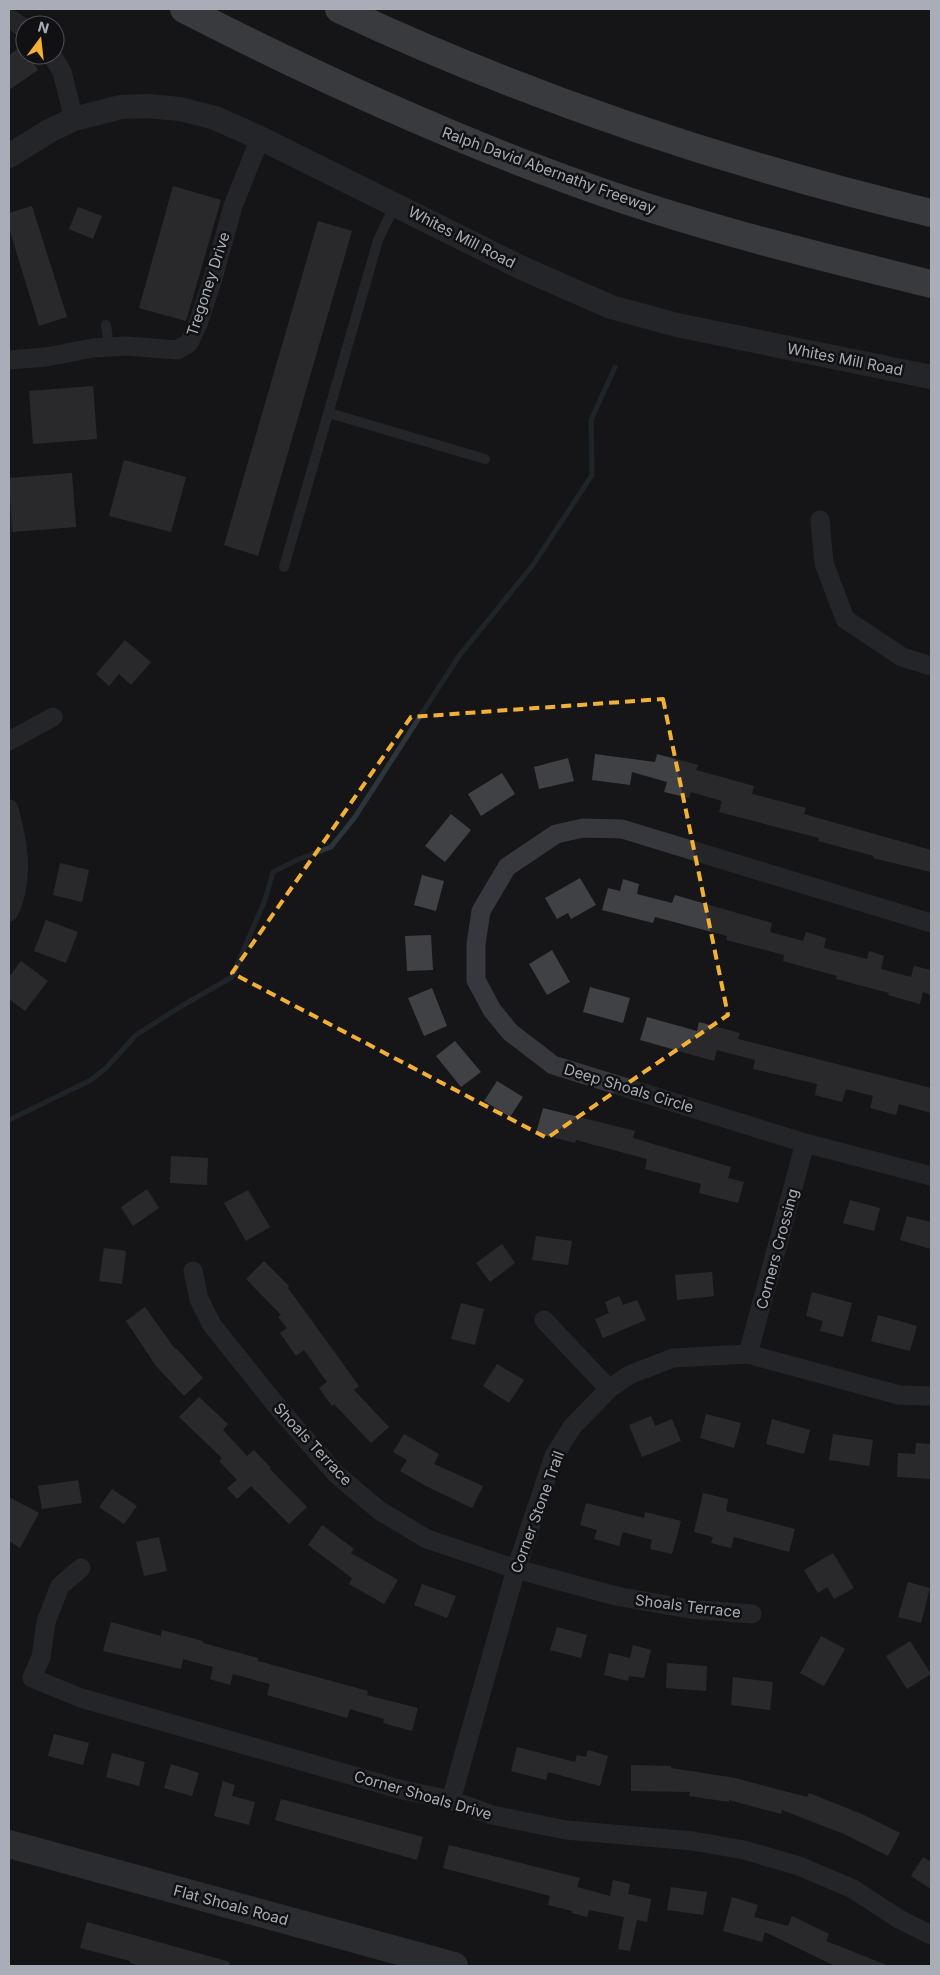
<svg xmlns="http://www.w3.org/2000/svg" width="940" height="1975" font-family="Inter,sans-serif">
<style>
.lines{fill:none;stroke-linecap:round;stroke-linejoin:round}
.stream{stroke:#2c353c;stroke-width:5}
.building{fill:#404145}
.service{stroke:#37383d;stroke-width:10}
.minor{stroke:#37383d;stroke-width:19}
.tertiary{stroke:#37383d;stroke-width:24}
.secondary{stroke:#45474d;stroke-width:28}
.motorway{stroke:#63666e;stroke-width:28}
.marked{fill:none;stroke:#f2b134;stroke-width:4;stroke-dasharray:10 6;stroke-linejoin:round}
.labels{text-anchor:middle;dominant-baseline:central;stroke-width:5;stroke-linejoin:round;paint-order:stroke}
.street-label{font-size:15px;fill:#a8adb8;stroke:#111113}
</style>
<rect width="100%" height="100%" fill="#161618"/>
<g class="lines">
<!-- stream -->
<path class="stream" d="M9,1120l82,-40 15,-12 30,-33 44,-28 52,-30 33,-77 8,-28 24,-12 34,-13 24,-30 104,-161 74,-91 59,-90 -1,-55 24,-53"/>
</g>
<!-- building -->
<path class="building" d="M22,46l3,5v4h3l10,15 -29,20v-35z
M173,186l48,14 -35,121 -47,-13z
M32,206l35,111 -28,9 -30,-98v-15z
M78,207l24,9 -9,23 -24,-10z
M318,221l34,10 -94,325 -34,-11z
M93,386l4,53 -64,5 -4,-53z
M124,460l62,17 -15,55 -62,-16z
M72,473l4,54 -64,5 -3,-54z
M125,640l26,22 -20,23 -12,-11 -10,12 -13,-12z
M595,754l60,8 2,-8 41,11 -2,5 58,16 -2,8 54,14 -2,6 127,36v22l-58,-14 1,-2 -56,-15 1,-3 -100,-26 3,-11 -31,-9 -2,6 -25,-6 3,-10 -35,-10 -2,13 -38,-5z
M568,758l6,23 -35,8 -5,-22z
M502,773l13,21 -34,22 -13,-22z
M451,814l20,16 -26,32 -20,-16z
M60,863l29,7 -7,32 -29,-7z
M422,875l22,6 -8,30 -22,-6z
M580,878l16,27 -25,14 -3,-6 -11,6 -12,-21z
M623,879l16,5 -2,10 35,9 3,-8 97,28 -2,9 33,9 3,-9 20,6 -2,10 43,11 2,-8 15,5 -3,13 30,8 3,-11 17,4v25l-8,-3 -3,12 -32,-9 1,-2 -53,-14 1,-3 -54,-15 1,-6 -58,-15 1,-4 -72,-19 -2,6 -51,-13 6,-22 12,3z
M46,920l32,12 -12,31 -32,-12z
M431,935l2,35 -26,1 -2,-35z
M552,950l18,32 -23,13 -18,-31z
M21,961l27,20 -23,30 -16,-12v-22z
M590,987l40,11 -7,25 -40,-11z
M432,988l15,38 -23,10 -16,-38z
M647,1017l50,14 2,-9 41,11 -2,6 193,49v25l-32,-9 -3,11 -26,-7 3,-12 -27,-7 -4,13 -27,-7 2,-11 -64,-15 2,-9 -38,-10 -3,11 -74,-21z
M455,1041l26,31 -20,15 -25,-31z
M497,1081l26,16 -13,20 -26,-16z
M543,1108l92,23 -2,7 98,29 -3,11 16,4 -6,21 -39,-10 2,-9 -56,-15 2,-10 -71,-19 -1,3 -39,-10z
M171,1156l37,2 -1,27 -37,-2z
M147,1189l12,19 -26,18 -12,-19z
M248,1190l22,37 -24,14 -22,-38z
M850,1200l30,8 -6,23 -31,-8z
M907,1216l24,6v27l-31,-9z
M536,1236l36,5 -4,24 -36,-5z
M502,1244l13,19 -25,19 -14,-19z
M104,1248l22,3 -4,33 -23,-3z
M264,1261l25,25 -1,2 71,98 -5,4 35,37 -18,16 -37,-39 -2,2 -13,-18 8,-6 -23,-32 -8,6 -16,-23 7,-5 -9,-11 3,-2 -35,-36z
M712,1272l2,24 -37,4 -2,-25z
M812,1292l40,11 -9,34 -23,-6 3,-10 -17,-5z
M619,1296l4,9 14,-5 9,20 -43,18 -8,-19 14,-6 -4,-11z
M461,1303l23,6 -9,36 -24,-6z
M145,1307l30,42 1,-1 27,30 -19,18 -28,-30 -30,-45z
M878,1315l39,11 -7,25 -39,-10z
M497,1364l27,16 -15,23 -26,-17z
M199,1397l29,27 -5,6 24,26 7,-6 17,18 -1,1 37,38 -18,17 -38,-38 -14,13 -10,-11 10,-8 -18,-19 3,-3 -43,-41z
M706,1414l35,9 -7,25 -34,-10z
M651,1416l4,10 17,-7 9,22 -39,16 -13,-32z
M772,1419l38,11 -6,24 -38,-10z
M404,1434l35,20 -5,10 49,22 -11,22 -46,-22 -26,-15 7,-11 -14,-8z
M833,1434l40,6 -4,26 -40,-6z
M916,1443l15,1v35l-34,-2 1,-24 17,1z
M78,1480l4,23 -40,6 -4,-23z
M112,1489l25,17 -13,18 -25,-17z
M703,1493l25,6 -2,12 69,18 -6,23 -55,-15 -3,11 -20,-5 2,-6 -19,-5z
M9,1497l30,16 -19,35 -11,-7z
M586,1503l58,15 1,-6 36,9 -9,33 -22,-5 2,-9 -29,-8 -4,14 -25,-7 3,-9 -17,-5z
M322,1525l32,24 -3,4 47,27 -14,24 -35,-20 3,-6 -44,-33z
M159,1537l8,34 -23,5 -8,-34z
M833,1553l21,35 -20,11 -7,-12 -9,6 -14,-23z
M908,1582l22,6 -9,35 -23,-6z
M422,1584l34,12 -9,22 -33,-13z
M111,1622l50,14 1,-6 41,11v2l55,15v3l110,30 -1,4 51,13 -6,23 -29,-8 1,-4 -34,-10 -3,9 -80,-23 3,-11 -37,-10 -3,11 -20,-6 3,-12 -30,-8 -2,10 -78,-18z
M557,1627l30,8 -6,23 -31,-8z
M821,1636l24,13 -21,37 -24,-13z
M910,1641l21,33 -24,15 -21,-33z
M633,1645l18,5 -7,28 -15,-2 -1,5 -24,-6 5,-22 21,5z
M667,1663l40,3 -1,25 -40,-3z
M733,1677l40,5 -3,28 -39,-5z
M54,1734l35,9 -6,22 -35,-9z
M517,1747l58,15 2,-7 9,2 2,-7 20,6 -8,30 -52,-14 -2,8 -35,-9z
M112,1753l33,9 -6,24 -33,-9z
M171,1764l28,9 -7,23 -28,-8z
M631,1765l40,1v2l64,10 72,19 2,-4 55,22 36,18 -12,23 -44,-22 -62,-24 -1,4 -52,-14v2l-40,-6 1,-4 -59,-1z
M223,1781l12,4 -3,11 23,6 -6,23 -35,-9z
M281,1799l142,38 -6,23 -142,-40z
M449,1845l131,33 -3,9 33,9 3,-16 17,4 -2,10 23,5 -4,23 -10,-2 -7,31 -12,-2 6,-32 -35,-7 -2,7 -15,-4v-2l-24,-6 2,-9 -107,-28z
M923,1857l8,5v27l-20,-13z
M671,1887l36,5 -4,23 -36,-5z
M732,1897l26,8 -4,12 34,9 4,-10 37,18 -3,7 63,25h-54l-70,-34 -3,10 -39,-11z
M87,1922l143,40 -1,4h-87l-12,-3v-2l-50,-13z"/>
<g class="lines">
<!-- service -->
<path class="service" d="M106,325l3,22
M329,413l156,46
M284,567l94,-327 17,-35"/>
<!-- minor -->
<path class="minor" d="M9,18l16,11
M52,55l10,17 12,47
M9,360l37,-3 47,-9 34,-2 50,4 12,-7 9,-19 15,-46 20,-72 27,-68
M820,520l4,43 21,56 57,38 29,9
M9,741l44,-24
M9,809c9,34 16,69 0,103
M931,923l-309,-94 -39,-1 -27,6 -49,33 -26,44 -5,33v36l16,30 18,22 43,33 252,78 126,33
M193,1271l6,28 13,26 68,85 56,64 44,37 47,28 89,30 100,27 73,13 63,5
M544,1320l65,69
M748,1354l57,-211
M81,1568l-21,18 -14,36 -5,35 -9,21 49,20 322,92 48,10 41,15 74,15 127,11 51,9 55,16 54,23 46,30 32,16
M451,1800l65,-231 38,-113 18,-29 37,-38 20,-14 44,-17 75,-4 151,41 32,1"/>
<!-- tertiary -->
<path class="tertiary" d="M9,156l40,-25 25,-12 47,-12 26,-1 33,3 35,9 45,20 262,130 89,39 66,18 254,52"/>
<!-- secondary -->
<path class="secondary" d="M9,1844l445,122"/>
<!-- motorway -->
<path class="motorway" d="M184,9c142,73 287,139 438,190 101,34 205,59 309,85
M339,9c190,89 388,155 592,204"/>
</g>
<!-- marked area -->
<path d="M0 0H940V1975H0ZM663,699l65,316 -181,123 -315,-165 179,-256z" fill="#161618" fill-opacity=".55" fill-rule="evenodd"/>
<path class="marked" d="M663,699l65,316 -181,123 -315,-165 179,-256z"/>
<g class="labels">
<!-- street labels -->
<g class="street-label">
<text transform="translate(549 170) rotate(20)">Ralph David Abernathy Freeway</text>
<text transform="translate(462 237) rotate(27)">Whites Mill Road</text>
<text transform="translate(208 284) rotate(-72)">Tregoney Drive</text>
<text transform="translate(845 359) rotate(11)">Whites Mill Road</text>
<text transform="translate(629 1088) rotate(17)">Deep Shoals Circle</text>
<text transform="translate(777 1249) rotate(-75)">Corners Crossing</text>
<text transform="translate(313 1444) rotate(47)">Shoals Terrace</text>
<text transform="translate(537 1512) rotate(-70)">Corner Stone Trail</text>
<text transform="translate(688 1606) rotate(7)">Shoals Terrace</text>
<text transform="translate(423 1795) rotate(16)">Corner Shoals Drive</text>
<text transform="translate(231 1905) rotate(15)">Flat Shoals Road</text>
</g>
</g>
<!-- border -->
<rect width="940" height="1975" fill="none" stroke="#a8adb8" stroke-width="20"/>
<!-- north arrow -->
<g transform="translate(40 40) rotate(15)"><circle r="24" fill="#111113" stroke="#4d4f55"/>
<path d="M0-4L9 19L0 12L-9 19Z" fill="#f2b134"/>
<text y="-8" font-size="14" font-weight="bold" text-anchor="middle" fill="#a8adb8">N</text>
</g>
</svg>
